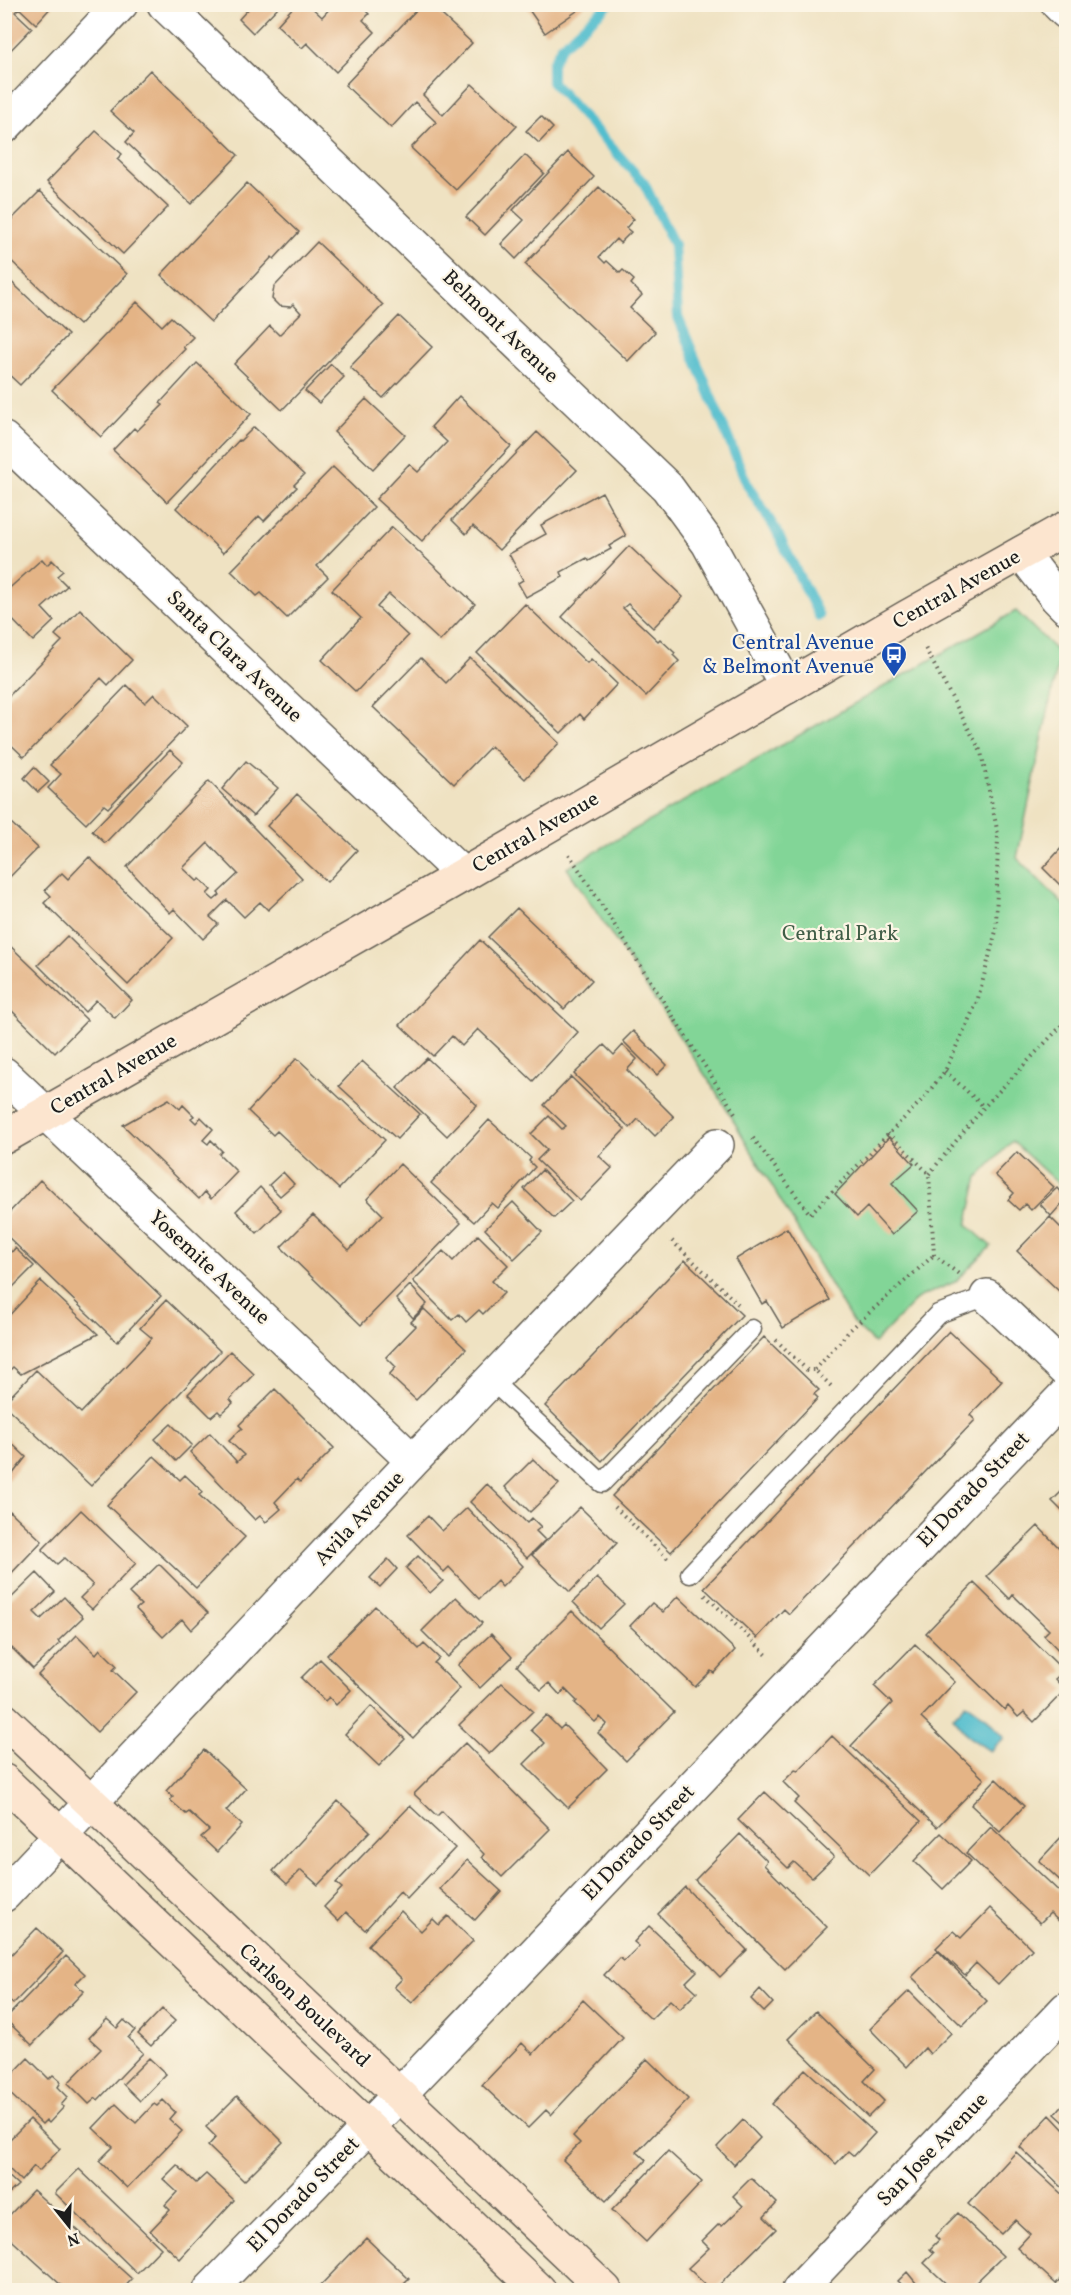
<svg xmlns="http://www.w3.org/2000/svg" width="1071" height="2295" font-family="Vollkorn,serif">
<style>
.green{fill:#82d597;stroke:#4f785a;stroke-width:1.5}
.water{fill:#53bece;stroke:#386d75;stroke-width:1.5}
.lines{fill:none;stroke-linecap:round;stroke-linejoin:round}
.stream{stroke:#53bece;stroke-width:10}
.building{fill:#e4b486;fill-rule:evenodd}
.service-casing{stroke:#666156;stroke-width:21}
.minor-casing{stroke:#666156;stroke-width:36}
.secondary-casing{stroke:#666156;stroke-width:36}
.path{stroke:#666156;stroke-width:4;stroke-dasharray:1.5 4.5;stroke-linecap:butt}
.service{stroke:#fff;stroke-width:18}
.minor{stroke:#fff;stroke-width:33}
.secondary{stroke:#fce5cf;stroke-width:33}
.labels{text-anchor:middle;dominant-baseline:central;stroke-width:4.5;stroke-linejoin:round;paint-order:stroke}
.street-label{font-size:21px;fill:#1c1c1c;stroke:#fcf5e5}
.transit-label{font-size:21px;fill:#164399;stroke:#fcf5e5;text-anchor:end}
.park-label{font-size:21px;fill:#405d47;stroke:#fcf5e5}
</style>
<rect width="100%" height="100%" fill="#fcf5e5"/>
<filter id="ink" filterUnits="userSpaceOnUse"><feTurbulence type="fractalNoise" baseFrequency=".0167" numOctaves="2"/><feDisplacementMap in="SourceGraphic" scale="12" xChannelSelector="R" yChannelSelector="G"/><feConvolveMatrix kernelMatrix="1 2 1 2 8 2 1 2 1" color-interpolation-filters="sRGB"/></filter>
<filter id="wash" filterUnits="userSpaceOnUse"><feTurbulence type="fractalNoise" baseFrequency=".008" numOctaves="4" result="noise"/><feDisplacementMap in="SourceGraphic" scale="24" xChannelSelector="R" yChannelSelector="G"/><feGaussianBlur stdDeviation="1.35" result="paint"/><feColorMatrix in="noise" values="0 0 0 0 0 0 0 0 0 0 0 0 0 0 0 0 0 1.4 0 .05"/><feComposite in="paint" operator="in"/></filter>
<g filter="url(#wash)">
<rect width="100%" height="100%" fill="#efe2c2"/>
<!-- green -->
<path class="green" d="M1016,611l44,43 -43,204 49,49v284l-54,-50 -34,36 -11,48 24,21 -36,36 -37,16 -44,45 -21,-20 -136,-230 -150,-225z"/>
<!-- water -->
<path class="water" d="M966,1703l20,14 18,21 -14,13 -21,-14 -16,-20z"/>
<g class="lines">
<!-- stream -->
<path class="stream" d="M609,4l-48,43 -9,17v18l92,101 30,62 4,72 70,169 28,44 43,86"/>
</g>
<g id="blocks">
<!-- building -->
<path class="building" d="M4,4h50l-18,20 -17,-16 -4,4 17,16 -28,29z
M253,4h28l-28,29 -14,-14z
M296,4h12l14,13 12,-13h25l10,10 -6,6 12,12 -39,40 -29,-29 -5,5 -25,-23z
M422,4h8l42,39 -49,52 20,20 29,-31 45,42 -61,64 -45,-42 25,-26 -21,-20 -24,26 -46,-43z
M525,4h62l-42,29z
M150,70l88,85 -47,49 -65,-62 8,-9 -24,-22z
M541,116l12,12 -14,15 -13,-12z
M96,131l26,23 -5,5 51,48 -45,47 -76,-72z
M568,152l26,25 -78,82 -15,-15 23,-24 -11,-10z
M525,155l19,18 -59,62 -19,-18z
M247,183l52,49 -25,27 -2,-2 -61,65 -50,-47z
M599,187l35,32 -8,9 5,4 -11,11 -4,-4 -17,18 6,6 2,-2 13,12 3,-3 11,10 -3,4 11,11 -12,13 25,24 -27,29 -103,-97z
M40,191l87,83 -48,51 -75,-71v-27z
M317,242l66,63 -101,105 -48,-46 36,-38 9,9 22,-22 -8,-9 -3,3 -11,-1 -7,-7 2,-12z
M4,275l64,60 -48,50 -16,-15z
M137,302l25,24 9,-9 22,20 -10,10 2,2 -84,88 -49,-47z
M399,316l33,31 -49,51 -33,-31z
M197,363l54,51 -84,88 -54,-52 21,-22 3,3 26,-26 -3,-2z
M331,364l13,13 -25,26 -14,-12z
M459,396l52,50 -89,95 -46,-42 33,-35 9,8 29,-30 -16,-15z
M366,399l39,36 -32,34 -39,-37z
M254,427l50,48 -10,10 3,2 -33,34 -5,-5 -36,37 -47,-45 63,-68 1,1z
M537,432l40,38 -78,80 -26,-24 -7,8 -14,-14z
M333,467l41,40 -57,59 11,11 -41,41 -26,-25 -4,3 -26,-25z
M602,492l24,44 -17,10 2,3 -22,12 -2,-3 -26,14 2,5 -37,20 -8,-14 5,-3 -14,-26 37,-20 -5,-9z
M392,527l83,77 -35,37 -51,-47 -12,13 31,29 -52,56 -34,-32 39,-42 -29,-28z
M629,546l54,51 -30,31 -25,-24 -5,4 35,33 2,-2 15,14 -2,2 6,6 -33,35 -84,-79z
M42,559l5,6 5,-5 11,11 -6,5 10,10 -25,22 12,13 -21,20 -29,-30v-18z
M525,604l62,59 4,-4 26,25 -33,35 -4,-5 -19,19 -84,-80z
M80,609l52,51 -24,25 -7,-7 -77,79 -19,-18v-39l57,-59 -7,-6z
M421,658l25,25 24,-25 89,85 -34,36 -34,-33 -37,38 -81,-77z
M127,685l18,18 9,-9 33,32 -79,82 -4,-3 -18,19 -38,-36 13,-14 -11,-9z
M170,750l13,12 -78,81 -13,-12z
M246,761l32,27 -25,28 -31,-27z
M34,767l15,15 -11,10 -14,-14z
M209,781l93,97 -34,32 -8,-8 -16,15 -17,-17 -17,17 8,7 -15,15 -29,-30 -4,4 -43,-46zM208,843l30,31 -20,19 2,2 -6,5 -7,-6 4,-4 -11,-11 -3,2 -14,-13z
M297,794l60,56 -30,32 -60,-56z
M11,823l27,25 -34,35v-53z
M1066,843v48l-23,-23z
M89,857l84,81 -45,47 -84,-82 7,-7 -6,-6 17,-17 6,6z
M517,908l75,72 -28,29 -76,-72z
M67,936l65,64 -17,18 -19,-18 -11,12 -47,-47z
M4,940l83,80 -32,33 -49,-48 -2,2z
M480,940l98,92 -45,49 -55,-52 -16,17 -10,-10 -19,20 -33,-31z
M633,1031l34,34 -10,10 -34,-34z
M604,1045l10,10 9,-10 14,14 -10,11 47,47 -19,19 -17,-17 -8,9 -56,-54z
M297,1058l88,82 -46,49 -62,-58 -4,4 -25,-24z
M427,1058l50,47 -30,31 -50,-48z
M362,1061l58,53 -23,25 -58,-53z
M571,1077l54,52 -26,27 13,12 -32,33 -43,-41 10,-10 -16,-16 18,-18 13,13 4,-3 -22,-21z
M169,1099l11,10 3,-4 11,11 -3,2 5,5 5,-6 12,12 -10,11 5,4 3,-4 11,11 -3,3 18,18 -26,27 -6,-7 -6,7 -76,-74z
M489,1120l42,38 -2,3 6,6 -37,41 -6,-5 -18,19 -43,-39z
M889,1137l25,27 -22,19 26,28 -26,24 -25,-28 -10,10 -22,-23z
M1017,1152l37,35 -23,23 -6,-6 -6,6 -11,-10 6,-7 -19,-18z
M400,1164l61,59 -100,102 -80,-78 32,-32 36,35 34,-35 -16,-16z
M542,1170l30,31 -18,17 -30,-29z
M283,1172l11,12 -14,12 -11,-11z
M40,1180l121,116 -44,46 -113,-109v-15z
M260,1187l21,23 -24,23 -21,-22z
M1057,1188l9,11 -15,17 -11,-12z
M513,1202l29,30 -28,27 -29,-30z
M1050,1217l16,16v55l-5,5 -44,-42z
M787,1228l43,72 -47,28 -16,-27 -5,3 -26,-45z
M478,1235l30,30 -16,16 12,12 -21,21 -4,-4 -13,12 -7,-8 -7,6 -39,-39 30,-30 10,10z
M4,1245l8,7 3,-4 19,18 -30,30z
M685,1260l57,55 -140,146 -57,-55z
M41,1281l57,53 -77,40 -8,-7 -9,9v-55z
M410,1285l17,19 -14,14 -17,-19z
M166,1300l54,51 -129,135 -87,-81v-2l32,-33 45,43 71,-75 -12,-10z
M424,1309l42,40 -50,51 -27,-25 7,-8 -10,-10 30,-31 -5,-4z
M949,1331l53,50 -32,34 5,5 -186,194 -5,-5 -27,29 -53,-50z
M764,1337l55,53 -5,4 4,4 -147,154 -59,-56z
M230,1351l24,23 -24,25 3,4 -12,11 -3,-3 -7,6 -23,-23z
M275,1389l59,59 -34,34 -3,-3 -22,23 6,7 -15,13 -6,-6 -5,4 -65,-68 20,-19 27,29 7,-7 -15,-14 13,-13 -3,-3z
M171,1424l21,21 -16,16 -21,-22z
M4,1436l22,21 -22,28z
M154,1456l26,24 5,-5 18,17 -4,3 46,42 -49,51 -89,-83z
M533,1459l26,25 -29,28 -25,-25z
M487,1484l40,39 5,-5 9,9 -5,4 9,9 -18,18 -57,-56z
M1066,1487v28l-14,-14z
M580,1507l37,36 -47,49 -38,-37z
M467,1508l56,58 -21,21 -5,-6 -18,18 -30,-32 -5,5 -36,-37 20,-19 14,15z
M81,1510l55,53 -44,46 -12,-11 13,-13 -29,-27 -7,6 -15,-14z
M10,1511l32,30 -38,40v-64z
M1038,1526l28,29v99l-2,2 -20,-21 5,-5 -36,-35 -3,4 -23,-23z
M418,1556l25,25 -13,12 -24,-25z
M388,1559l9,10 -17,18 -10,-9z
M159,1564l49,49 -17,17 -9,-11 -19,18 -27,-28 5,-4 -12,-12z
M37,1573l18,19 -21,20 7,7 23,-22 19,20 -25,24 2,2 -27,26 -21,-21 -3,3 -5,-5v-41z
M597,1578l27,26 -25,24 -26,-26z
M974,1583l90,88 -9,8 10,11 -31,32 -10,-10 -6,5 -10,-11 -3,4 -79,-77z
M678,1596l57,54 -21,23 -3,-2 -16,16 -65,-61 22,-23 11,9z
M456,1597l26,26 -34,34 -26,-26z
M375,1606l44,43 5,-5 15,14 -5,5 26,25 -47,50 -86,-83z
M572,1611l102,101 -48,49 -28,-28 9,-9 -7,-7 -5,5 -20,-19 2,-2 -12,-12 -5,6 -11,-12 -8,7 -24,-24z
M491,1634l21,23 -32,31 -22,-23z
M77,1635l19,19 4,-5 17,17 -4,4 23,22 -39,40 -59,-57z
M915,1644l40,38 -34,36 63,61 -47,48 -86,-81 41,-43 -18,-17z
M320,1659l31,31 -15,15 -7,-8 -4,4 -24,-23z
M502,1683l31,28 -44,43 -30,-29z
M371,1706l34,33 -26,27 -34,-32z
M546,1715l14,14 4,-4 43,44 -39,39 -44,-44 21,-21 -14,-13z
M832,1736l89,85 -52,54 -75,-72 5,-5 -16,-16 12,-12 3,1z
M465,1743l85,86 -48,48 -20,-20 2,-3 -42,-43 -5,5 -23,-22z
M204,1750l42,39 -20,22 16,14 -25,27 -16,-15 8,-7 -20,-18 -3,2 -16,-14 3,-3 -7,-6z
M996,1779l28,27 -24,26 -29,-27z
M765,1792l69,65 -22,21 -18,-16 -6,6 -50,-48z
M338,1801l32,30 -52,54 -17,-15 -14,14 -14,-13z
M410,1806l45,42 -48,51 -7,-7 -35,38 -19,-18 -8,9 -14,-14 18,-19 -6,-5z
M991,1827l75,71v22l-4,4 -12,-11 -10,10 -74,-70z
M1066,1832v54l-27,-25z
M941,1833l30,28 -28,28 -29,-28z
M740,1834l27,27 -3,4 63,62 -42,42 -90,-89z
M467,1860l34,31 -26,29 -35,-31z
M685,1887l62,63 -27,27 -62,-63z
M990,1908l42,41 -34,35 -22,-21 -11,12 -29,-27 17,-17 8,7z
M401,1911l20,20 12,-12 6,6 9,-9 25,25 -61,62 -18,-16 8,-8 -34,-34z
M649,1926l48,45 -11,11 11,10 -17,17 -10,-9 -19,19 -47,-44 16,-17 4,3 15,-15 -5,-4z
M37,1928l26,24 -50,52 -9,-8v-34z
M938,1951l49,50 -25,25 -50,-49z
M66,1956l19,18 -10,10 9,7 -52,54 -27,-26z
M760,1989l13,14 -9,9 -13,-13z
M909,1991l42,42 -21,21 -5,-6 -18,19 -37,-38z
M583,2000l40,38 -72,77 -5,-5 -18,18 -46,-43 40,-42 11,11z
M162,2009l13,12 -24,25 -13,-12z
M816,2011l59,58 -11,12 20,20 -16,16 -80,-78z
M107,2019l10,9 7,-8 11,10 -7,8 15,15 -45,47 -2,-2 -7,6 -21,-21 33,-34 -12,-11z
M28,2058l21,21 4,-4 8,7 -3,5 10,10 -7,8 3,2 -15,16 -3,-3 -4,4 -38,-36v-5z
M149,2058l17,16 -26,27 -17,-17z
M647,2059l41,40 -51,53 9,8 -40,41 -43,-41 17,-17 -7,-7z
M805,2069l70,64 -21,23 -6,-5 -12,13 -64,-60z
M237,2096l46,46 -39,39 -36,-35 8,-9 -10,-10z
M163,2100l12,12 -6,7 13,12 -55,57 -28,-27 14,-14 -20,-19 23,-24 20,19 18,-19 3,2z
M1066,2101v23l-11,-10z
M1050,2115l16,17 -1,58 -45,-43z
M30,2119l30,30 -21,22 -5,-5 -13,15 -17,-17v-19z
M743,2120l17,18 -26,27 -17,-18z
M668,2151l34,31 -56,60 -34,-32z
M1016,2152l50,46v74l-10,12 -39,-36 13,-14 -15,-14 -14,14 -33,-30z
M177,2165l19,18 10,-9 28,26 -54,59 -30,-28 20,-21 -5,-5 12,-13 -14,-13z
M79,2169l82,79 -24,25 -82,-80z
M4,2172l14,13 -14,13z
M751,2178l26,25 -13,14 12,12 -62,61h-3l-23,-22 21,-20 -7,-7 17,-17 3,2 21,-20 -10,-10z
M33,2190l99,89 -10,11h-65l5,-4 -58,-53v-12z
M958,2213l45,43 -35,34h-15l-29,-27 10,-10 -4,-4 9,-9 -4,-4z
M366,2238l43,41 -11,11h-82z
M907,2272l9,11 -8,7 -10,-9z"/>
</g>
</g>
<g filter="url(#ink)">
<use href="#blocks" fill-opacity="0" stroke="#666156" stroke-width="1.5"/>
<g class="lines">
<defs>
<path id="service" d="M492,1381l110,102 150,-154
M690,1574l248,-260 49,-18"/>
<path id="minor" d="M164,4l503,483 41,56 79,144
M1058,4l8,8
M4,127l117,-123
M4,439l459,436
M1022,553l34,44 10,10
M4,1074l409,387
M987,1296l79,75
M4,1895l409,-434 304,-316
M210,2290c289,-295 570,-598 856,-896
M799,2290l267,-281"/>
<path id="secondary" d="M4,1137l459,-262 444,-258 159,-89
M4,1720l601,570
M4,1781l535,509"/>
</defs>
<!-- service casing -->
<use href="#service" class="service-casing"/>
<!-- minor casing -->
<use href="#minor" class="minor-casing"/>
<!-- secondary casing -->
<use href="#secondary" class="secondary-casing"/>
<!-- path -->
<path class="path" d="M569,854l166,259
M945,1071l39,36
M888,1133l41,41 5,81 26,20
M753,1138l57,76 113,-115 22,-28 32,-69 19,-71 2,-97 -17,-82 -57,-106
M929,1174l55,-67 82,-86
M672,1241l66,63
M776,1340l31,30h8l16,16
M815,1370l36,-41 83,-74
M615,1507l53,52
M705,1595l64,62"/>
<!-- service -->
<use href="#service" class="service"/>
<!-- minor -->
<use href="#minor" class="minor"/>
<!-- secondary -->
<use href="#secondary" class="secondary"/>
</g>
</g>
<!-- icons -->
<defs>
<symbol id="bus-pin" viewBox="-11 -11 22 30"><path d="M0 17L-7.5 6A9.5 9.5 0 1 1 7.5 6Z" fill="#1a4fb4" stroke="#fcf5e5"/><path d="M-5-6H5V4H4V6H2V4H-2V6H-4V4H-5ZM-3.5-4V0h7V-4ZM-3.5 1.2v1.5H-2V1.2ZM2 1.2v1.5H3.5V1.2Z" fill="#fff"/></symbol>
</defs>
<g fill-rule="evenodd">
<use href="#bus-pin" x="879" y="640" width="30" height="40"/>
</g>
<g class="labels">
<!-- street labels -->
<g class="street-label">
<text transform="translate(500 327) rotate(44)">Belmont Avenue</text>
<text transform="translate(957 590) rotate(-29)">Central Avenue</text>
<text transform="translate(234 657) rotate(44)">Santa Clara Avenue</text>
<text transform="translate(536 833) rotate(-30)">Central Avenue</text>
<text transform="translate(114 1075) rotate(-30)">Central Avenue</text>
<text transform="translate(209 1268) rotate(43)">Yosemite Avenue</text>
<text transform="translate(974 1490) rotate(-46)">El Dorado Street</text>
<text transform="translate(360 1519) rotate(-47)">Avila Avenue</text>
<text transform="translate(639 1843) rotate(-46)">El Dorado Street</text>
<text transform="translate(304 2006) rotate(43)">Carlson Boulevard</text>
<text transform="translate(933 2150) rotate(-46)">San Jose Avenue</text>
<text transform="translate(304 2195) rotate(-46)">El Dorado Street</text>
</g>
<!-- transit labels -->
<g class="transit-label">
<text x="874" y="643">Central Avenue<tspan x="874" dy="24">&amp; Belmont Avenue</tspan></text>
</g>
<!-- park labels -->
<g class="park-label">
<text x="840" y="934">Central Park</text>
</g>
</g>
<!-- margin -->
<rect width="1071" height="2295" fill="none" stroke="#fcf5e5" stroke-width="24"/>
<!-- north arrow -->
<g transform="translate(69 2226) rotate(162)" stroke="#fcf5e5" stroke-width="4.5" paint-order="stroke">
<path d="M0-4.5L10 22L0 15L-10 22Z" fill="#1c1c1c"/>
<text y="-9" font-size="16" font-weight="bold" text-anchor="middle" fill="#1c1c1c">N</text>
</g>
</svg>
